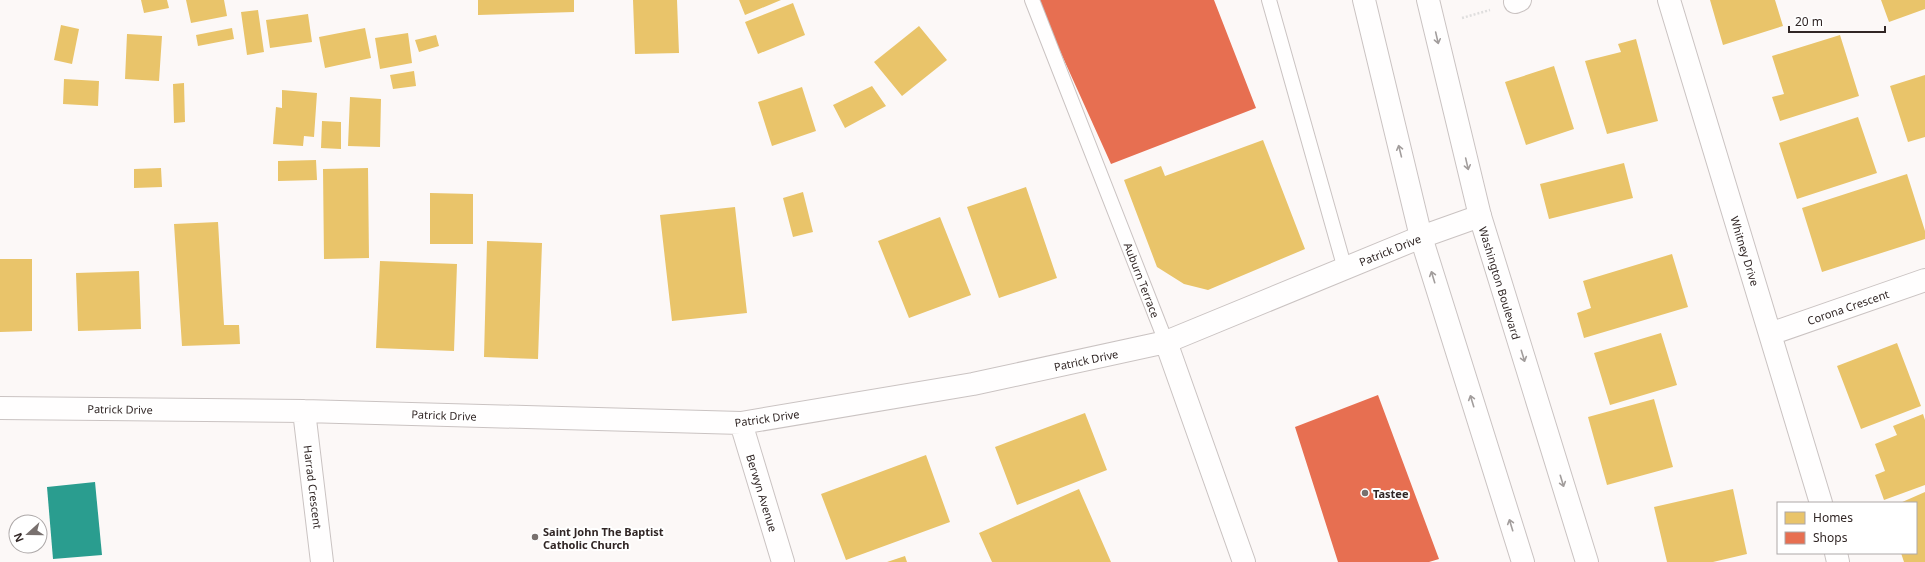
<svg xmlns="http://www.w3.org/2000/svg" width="1925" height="562" font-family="'Noto Sans',sans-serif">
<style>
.homes{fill:#e9c46a}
.shops{fill:#e76f51}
.schools{fill:#2a9d8f}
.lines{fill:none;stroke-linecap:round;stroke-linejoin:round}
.lane-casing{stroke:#cac3c2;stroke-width:16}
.street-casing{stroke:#cac3c2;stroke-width:24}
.highway-casing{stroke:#cac3c2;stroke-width:24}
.path{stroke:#dfdede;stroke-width:2.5;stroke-dasharray:2 2;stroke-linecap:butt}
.lane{stroke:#fffefe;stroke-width:14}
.street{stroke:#fffefe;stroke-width:22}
.highway{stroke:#fffefe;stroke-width:22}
.oneway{stroke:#a29d9c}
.poi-dot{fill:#78706e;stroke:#fff;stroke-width:1.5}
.labels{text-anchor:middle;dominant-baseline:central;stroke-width:4;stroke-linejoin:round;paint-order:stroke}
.street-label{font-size:11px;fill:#312625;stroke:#fff}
.poi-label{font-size:11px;font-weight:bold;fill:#312625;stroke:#fff;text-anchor:start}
</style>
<rect width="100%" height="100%" fill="#fcf8f7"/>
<!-- homes -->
<path class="homes" d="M141,0h26l2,8 -25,5z
M186,0h38l3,16 -36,7z
M478,0h96v12l-96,3z
M633,0h44l2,53 -44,1z
M739,0h42l-36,15z
M1710,0h65l8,26 -60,19z
M1881,0h44v9l-36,13z
M793,3l12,32 -47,19 -13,-32z
M258,10l6,42 -17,3 -6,-43z
M308,14l4,28 -42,6 -4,-28z
M61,25l18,4 -7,35 -18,-4z
M919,26l28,34 -45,36 -28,-34z
M232,28l2,11 -36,7 -2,-11z
M365,28l6,30 -46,10 -6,-31z
M408,33l4,30 -32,6 -5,-31z
M127,34l35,2 -3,45 -34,-2z
M436,35l3,11 -20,6 -4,-12z
M1840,35l19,61 -79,25 -8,-24 12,-3 -12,-38z
M1636,39l22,82 -51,13 -22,-73 36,-9 -3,-8z
M1554,66l20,63 -48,16 -21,-63z
M414,71l2,15 -23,3 -3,-14z
M1925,75v62l-17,5 -18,-56z
M64,79l35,2 -1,25 -35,-2z
M184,83l1,39 -11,1 -1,-39z
M872,86l14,20 -41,22 -12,-23z
M802,87l14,44 -44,15 -14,-44z
M282,90l35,3 -3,44 -10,-1 -1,10 -30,-2 3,-37 6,1z
M350,97l31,2 -1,48 -32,-1z
M1858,117l19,56 -80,26 -18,-56z
M322,121l19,1v27l-20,-1z
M1263,140l42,109 -97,41 -24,-6 -27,-17 -33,-87 37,-14 4,10z
M316,160l1,20 -39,1v-20z
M1624,163l9,35 -84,21 -9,-35z
M161,168l1,19 -28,1v-19z
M368,168l1,90 -45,1 -1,-90z
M1907,174l18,57v8l-103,33 -20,-64z
M1026,187l31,91 -58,20 -32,-91z
M803,192l10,40 -20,5 -10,-39z
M430,193l43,1v50h-43z
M735,207l12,106 -75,8 -12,-106z
M940,217l31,78 -62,23 -31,-77z
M218,222l6,103h15l1,19 -58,2 -8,-122z
M487,241l55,2 -4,116 -54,-2z
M1672,254l16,53 -104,31 -7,-25 14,-5 -8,-27z
M0,259h32v72l-32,1z
M380,261l77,3 -3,87 -78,-3z
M139,271l2,58 -63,2 -2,-58z
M1661,333l16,52 -67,20 -16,-52z
M1897,343l24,63 -60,23 -24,-63z
M1654,399l19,68 -66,18 -19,-68z
M1085,413l22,57 -90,35 -22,-58z
M1923,414l2,6v65l-41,15 -9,-25 10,-4 -10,-27 22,-9 -4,-9z
M926,455l24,67 -104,38 -25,-66z
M1079,489l32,73h-119l-13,-29z
M1733,489l14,65 -34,8h-46l-13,-55z
M1925,492v70h-21l-3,-9h15v-50h-16z
M905,556l2,6h-20z"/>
<!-- shops -->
<path class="shops" d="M1037,0h177l42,108 -145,56z
M1378,395l61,164 -10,3h-91l-43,-135z"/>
<!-- schools -->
<path class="schools" d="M95,482l7,73 -49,4 -6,-72z"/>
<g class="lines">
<defs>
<path id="lane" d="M1032,0l134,342
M1269,0l76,269"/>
<path id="street" d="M1669,0l152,503
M1515,2l5,-2
M1770,334l155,-54
M1166,342l78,220
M0,408l304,3 437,12 232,-39 193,-42 255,-105 59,-21
M304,411l18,151
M741,423l42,139
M1836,553l2,9"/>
<path id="highway" d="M1364,0l57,237 102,325
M1428,0l52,216 107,346"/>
</defs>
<!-- lane casing -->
<use href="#lane" class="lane-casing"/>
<!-- street casing -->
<use href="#street" class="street-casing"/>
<!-- highway casing -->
<use href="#highway" class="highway-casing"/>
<!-- path -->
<path class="path" d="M1462,18l28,-8"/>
<!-- lane -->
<use href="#lane" class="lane"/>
<!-- street -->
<use href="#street" class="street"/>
<!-- highway -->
<use href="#highway" class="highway"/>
</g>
<!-- one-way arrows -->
<defs><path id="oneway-shaft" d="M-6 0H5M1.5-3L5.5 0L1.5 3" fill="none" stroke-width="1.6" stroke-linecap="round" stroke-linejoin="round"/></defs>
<g class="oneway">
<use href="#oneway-shaft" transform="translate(1437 38) rotate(77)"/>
<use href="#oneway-shaft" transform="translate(1400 151) rotate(-104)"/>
<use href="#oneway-shaft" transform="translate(1467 164) rotate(77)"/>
<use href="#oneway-shaft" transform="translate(1433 277) rotate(-107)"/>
<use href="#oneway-shaft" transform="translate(1523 356) rotate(73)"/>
<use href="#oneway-shaft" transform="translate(1472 401) rotate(-107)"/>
<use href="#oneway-shaft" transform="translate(1562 481) rotate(73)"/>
<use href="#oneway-shaft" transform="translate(1511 525) rotate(-107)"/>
</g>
<!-- markers -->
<g class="poi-dot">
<circle cx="1365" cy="493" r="4"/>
<circle cx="535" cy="537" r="4"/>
</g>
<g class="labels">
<!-- street labels -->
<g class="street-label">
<text transform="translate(1390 250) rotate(-22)">Patrick Drive</text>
<text transform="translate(1745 251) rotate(73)">Whitney Drive</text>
<text transform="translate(1142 280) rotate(69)">Auburn Terrace</text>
<text transform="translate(1500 283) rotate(73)">Washington Boulevard</text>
<text transform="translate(1848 307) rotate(-19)">Corona Crescent</text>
<text transform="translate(1086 360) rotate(-12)">Patrick Drive</text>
<text transform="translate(120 409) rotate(1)">Patrick Drive</text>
<text transform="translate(444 415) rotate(2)">Patrick Drive</text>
<text transform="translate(767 418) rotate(-8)">Patrick Drive</text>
<text transform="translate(313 487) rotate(83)">Harrad Crescent</text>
<text transform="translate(762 493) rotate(73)">Berwyn Avenue</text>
</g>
<!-- poi labels -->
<g class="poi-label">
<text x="1373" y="493">Tastee</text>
<text x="543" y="531">Saint John The Baptist<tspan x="543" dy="13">Catholic Church</tspan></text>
</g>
</g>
<!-- legend -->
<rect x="1777" y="502" width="140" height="52" fill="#ffffff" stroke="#ada8a8"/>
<rect x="1785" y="512" width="20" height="12" fill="#e9c46a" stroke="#ada8a8"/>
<text x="1813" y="522" font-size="12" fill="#312625">Homes</text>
<rect x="1785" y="532" width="20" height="12" fill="#e76f51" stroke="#ada8a8"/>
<text x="1813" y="542" font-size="12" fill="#312625">Shops</text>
<!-- north arrow -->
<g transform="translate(28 534) rotate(249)"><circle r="19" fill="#ffffff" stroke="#ada8a8"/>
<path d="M0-3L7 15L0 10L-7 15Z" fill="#78706e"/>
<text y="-6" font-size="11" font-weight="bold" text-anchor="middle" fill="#312625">N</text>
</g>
<!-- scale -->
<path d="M1789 26v6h96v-6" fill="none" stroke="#312625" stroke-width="2"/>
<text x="1795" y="26" font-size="12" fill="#312625" stroke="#ffffff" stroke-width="3" paint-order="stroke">20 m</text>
</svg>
